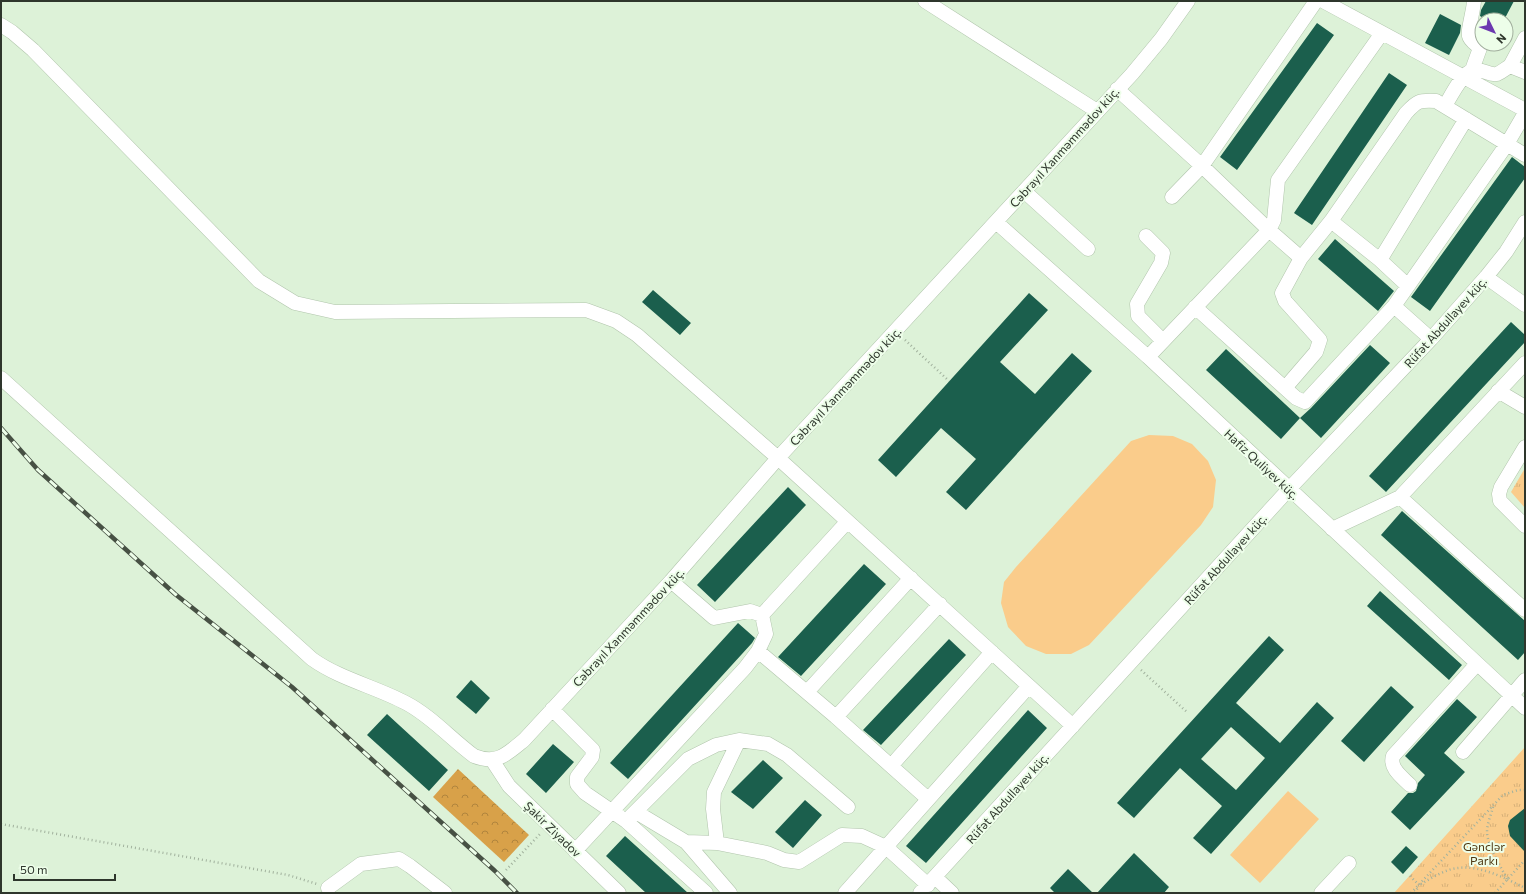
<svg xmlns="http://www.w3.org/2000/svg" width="1526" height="894" font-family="Commissioner,sans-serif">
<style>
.grass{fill:url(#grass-tufts)}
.forest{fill:url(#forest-crowns)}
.pitch{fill:#facc8b}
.building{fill:#1b5f4d;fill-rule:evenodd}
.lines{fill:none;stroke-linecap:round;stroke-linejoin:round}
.minor-casing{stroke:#b1c5ac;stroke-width:15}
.path{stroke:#a1b19d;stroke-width:2.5;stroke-dasharray:1 3;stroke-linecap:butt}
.minor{stroke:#fff;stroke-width:14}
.rail-casing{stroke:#475144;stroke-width:4.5}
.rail{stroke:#edfee9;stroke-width:3;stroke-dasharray:9;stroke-linecap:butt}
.labels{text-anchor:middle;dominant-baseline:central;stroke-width:4;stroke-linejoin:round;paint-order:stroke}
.street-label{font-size:12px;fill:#2e362c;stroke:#edfee9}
.park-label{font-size:12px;fill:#4e3712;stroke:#edfee9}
</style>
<defs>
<pattern id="grass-tufts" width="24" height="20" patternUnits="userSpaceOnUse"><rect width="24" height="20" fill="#facc8b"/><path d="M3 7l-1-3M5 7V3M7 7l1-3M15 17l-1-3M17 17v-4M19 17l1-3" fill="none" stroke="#d7b078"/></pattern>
<pattern id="forest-crowns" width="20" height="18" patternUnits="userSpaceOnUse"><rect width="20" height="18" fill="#d8a149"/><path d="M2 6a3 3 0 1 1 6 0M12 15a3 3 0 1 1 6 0" fill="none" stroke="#b0843d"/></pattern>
</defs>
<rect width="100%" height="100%" fill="#ddf2d8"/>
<!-- grass -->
<path class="grass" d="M1525,468v40l-14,-16z
M1525,747v146h-131z"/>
<!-- forest -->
<path class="forest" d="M458,769l71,66 -25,27 -71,-65z"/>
<!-- pitch -->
<path class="pitch" d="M1149,435l24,1 19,8 16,17 8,19 -3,27 -12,18 -112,120 -18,9h-25l-20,-8 -18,-19 -7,-24 3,-21 12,-15 115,-126z
M1288,791l31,28 -59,64 -30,-28z"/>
<!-- building -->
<path class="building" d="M1486,1h28l-10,19h-17l-7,-4 1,-6z
M1440,14l21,11 -1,8 -11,22 -24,-12z
M1317,23l17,12 -97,135 -17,-13z
M1389,73l18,12 -95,140 -18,-12z
M1512,157l13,10v11l-95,133 -19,-14z
M1335,239l59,52 -16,20 -60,-52z
M653,290l38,33 -11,12 -38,-33z
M1029,293l19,17 -48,52 35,32 37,-41 20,18 -126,139 -20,-18 30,-33 -35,-31 -45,49 -18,-17z
M1511,322l14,13v7l-139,150 -17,-16z
M1370,345l20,18 -69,75 -21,-20 11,-10z
M1226,349l74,69 -19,21 -75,-69z
M788,487l18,18 -91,97 -18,-17z
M1402,511l123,110v31l-7,8 -137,-125z
M864,564l22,20 -85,92 -23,-19z
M1380,591l82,74 -13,15 -82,-74z
M738,623l17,15 -3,5 -124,136 -18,-16z
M1269,636l15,14 -48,53 44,40 37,-41 17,16 -123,136 -18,-16 29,-32 -42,-38 -46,50 -17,-15zM1231,727l34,31 -29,32 -35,-31z
M949,639l17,16 -85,90 -18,-15z
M471,680l19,18 -14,16 -20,-17z
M1391,686l23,21 -50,55 -23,-21z
M1457,699l20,18 -33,36 21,19 -55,58 -19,-18 17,-19h5l3,-2 2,-8 7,-8 -20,-19z
M1028,710l19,18 -121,135 -20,-17z
M387,714l61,56 -19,21 -62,-56z
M553,744l21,18 -28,31 -20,-19z
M763,760l20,18 -30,31 -22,-17z
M805,800l17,15 -29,33 -18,-16z
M1525,808v44l-15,-16 -2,-10 2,-6z
M625,836l63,57h-42l-40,-37z
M1406,846l12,11 -15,17 -12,-12z
M1134,853l35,34 -5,6h-67z
M1068,869l25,24h-38l-5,-5z"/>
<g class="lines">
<defs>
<path id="minor" d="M925,1l172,110
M1323,1l202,109
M1,25l11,7 21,18 226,231 36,22 40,9 251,-2 30,11 21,14 141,123 295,268
M1510,66l15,-28
M1472,70l8,-22c-4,-4 -10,-7 -11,-12 -2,-3 5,-28 5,-35
M1117,89l85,77 67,64 32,28 30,-37 75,-108c11,-12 13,-13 30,-12l89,54
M1445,106c6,-10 17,-33 28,-36 9,-2 16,6 24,4 5,-2 9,-6 13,-8l15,6
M1024,191l64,58
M1172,197l30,-31 114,-165
M1331,221l49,39 28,26
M996,222l152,135 377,351
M1146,236l17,17 -2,10 -24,41 1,12 25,25
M1380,260l86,-141
M1486,277l39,28
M1394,306l37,33
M1195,307l101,91 9,4 89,-96 113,-162 18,-31
M1148,357l121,-127 5,-10 4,-40 104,-147
M1,378l311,281c28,20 64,28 94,44 25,13 45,36 68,53 23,9 33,-2 50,-16l147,-159 107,-123 354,-384 29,-35 27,-38
M1285,388l31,-36 4,-12 -35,-39 -3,-8 19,-35
M1498,391l27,16
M1525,447l-24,40 -2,7 1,7 25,25
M1400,497l125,113
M1332,529l68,-32 125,-134
M671,581l43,37 36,-7 12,4
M758,651l78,66 92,82
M807,692l104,-114
M552,709l41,41 -1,7 -15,20v7l8,9 41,28 80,72
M836,717l104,-113
M1463,752l62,-72
M492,760l17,26 110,107
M891,766l101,-114
M1410,785c-8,-8 -21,-17 -17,-29l84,-92
M636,812l50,30 31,1 50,10 17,7 15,2 43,-27 20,1 24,11 42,38
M626,821l62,-62 28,-14 23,-5 29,4 19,11 61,52
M686,842l44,51
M717,843l-4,-34 1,-17 25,-52
M575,851l170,-183 13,-17 8,-17 -4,-19 85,-93
M935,877l17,16
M328,888l33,-24 38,-5 11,7 35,27
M845,893l184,-207
M920,893l369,-404 142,-150 55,-62 20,-25 19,-30
M1321,893l28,-30"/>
</defs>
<!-- minor casing -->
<use href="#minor" class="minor-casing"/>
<!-- path -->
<path class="path" d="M905,340l44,41
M1141,670l47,43
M1493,807c-2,8 -6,17 -6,25 0,13 14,35 20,47
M1,824l287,51 29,9
M506,870l34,-36
M1410,876l9,9
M1421,884c11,-6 24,-15 37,-16 22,-3 47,10 67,20
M1411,893l92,-98 15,-5h7
M1415,893l3,-6
M1495,893l30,-33"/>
<!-- minor -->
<use href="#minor" class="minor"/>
<defs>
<path id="rail" d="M1,428l37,42 137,124 117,93 203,184 22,22"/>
</defs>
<!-- rail casing -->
<use href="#rail" class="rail-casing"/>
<!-- rail -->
<use href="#rail" class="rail"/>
</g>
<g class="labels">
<!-- street labels -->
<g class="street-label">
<text transform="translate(1064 147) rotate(-48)">Cəbrayıl Xanməmmədov küç.</text>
<text transform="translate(1445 322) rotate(-48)">Rüfət Abdullayev küç.</text>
<text transform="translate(845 386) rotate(-47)">Cəbrayıl Xanməmmədov küç.</text>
<text transform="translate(1262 464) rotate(43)">Hafiz Quliyev küç.</text>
<text transform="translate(1225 559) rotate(-48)">Rüfət Abdullayev küç.</text>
<text transform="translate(628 627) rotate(-47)">Cəbrayıl Xanməmmədov küç.</text>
<text transform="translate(1007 798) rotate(-48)">Rüfət Abdullayev küç.</text>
<text transform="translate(553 829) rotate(44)">Şakir Ziyadov</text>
</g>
<!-- park labels -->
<g class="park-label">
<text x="1484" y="846">Gənclər<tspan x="1484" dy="14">Parkı</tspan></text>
</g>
</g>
<!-- border -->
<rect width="1526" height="894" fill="none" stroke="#2e362c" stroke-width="4"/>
<!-- north arrow -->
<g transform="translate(1494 32) rotate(133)"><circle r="19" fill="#edfee9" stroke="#a1ae9d"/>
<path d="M0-3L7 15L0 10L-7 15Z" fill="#6c39b0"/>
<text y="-6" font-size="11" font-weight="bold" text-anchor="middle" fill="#2e362c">N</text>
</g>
<!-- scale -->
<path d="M14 874v6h101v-6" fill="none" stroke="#2e362c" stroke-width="2"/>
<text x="20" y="874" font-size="12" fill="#2e362c" stroke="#edfee9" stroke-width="3" paint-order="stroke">50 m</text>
</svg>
